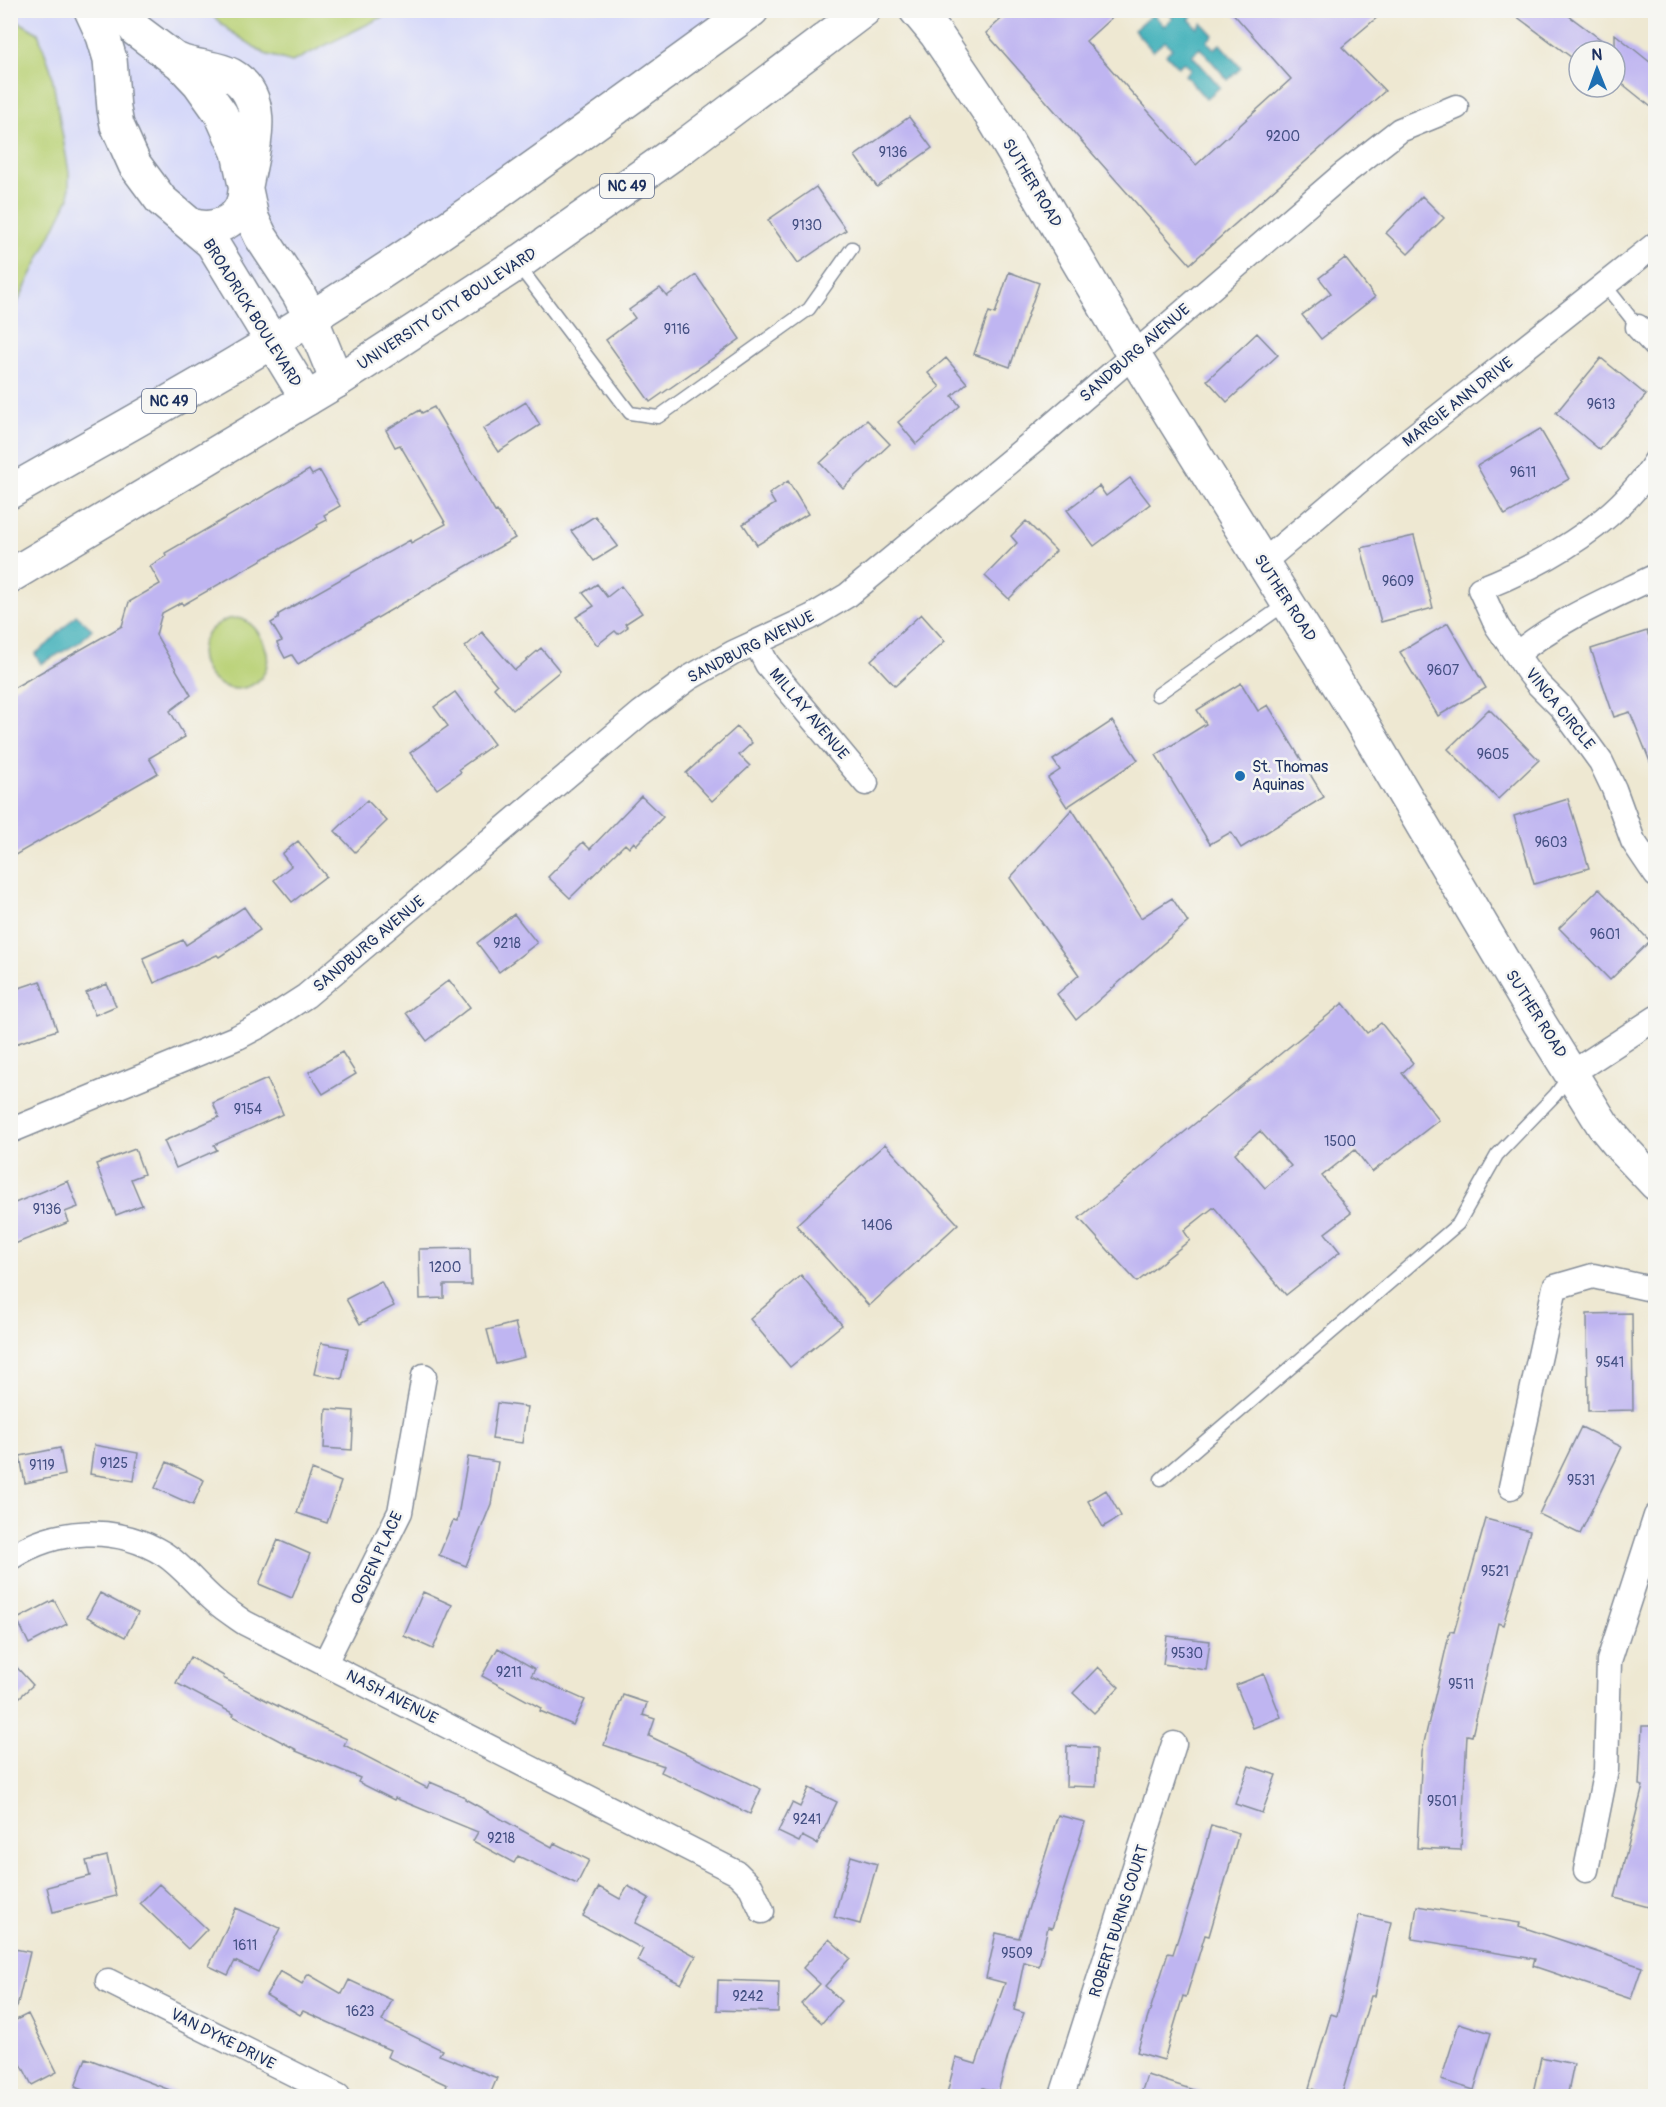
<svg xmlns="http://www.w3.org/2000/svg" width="1666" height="2107" font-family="Pangolin,sans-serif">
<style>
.built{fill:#d5d8f9}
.green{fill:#b9d176;stroke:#6a806a;stroke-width:1.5}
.water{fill:#40b0b9;stroke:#2e708c;stroke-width:1.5}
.building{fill:#bfb5f1;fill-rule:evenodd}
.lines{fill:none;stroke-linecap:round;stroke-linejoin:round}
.lane-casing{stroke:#848c98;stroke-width:15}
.street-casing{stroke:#848c98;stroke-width:27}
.secondary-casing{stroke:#848c98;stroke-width:36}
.primary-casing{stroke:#848c98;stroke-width:36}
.lane{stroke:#fff;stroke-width:12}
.street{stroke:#fff;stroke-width:24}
.secondary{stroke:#fff;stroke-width:33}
.primary{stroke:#fff;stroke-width:33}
.poi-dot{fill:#1f6fb2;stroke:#f6f6f2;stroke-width:2}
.labels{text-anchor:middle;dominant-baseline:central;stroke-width:5;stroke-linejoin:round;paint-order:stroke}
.number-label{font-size:14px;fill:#445083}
.shield{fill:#f6f6f2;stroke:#5d6b8a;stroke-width:1.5}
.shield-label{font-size:15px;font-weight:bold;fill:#1b2f5e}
.street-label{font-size:16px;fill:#1b2f5e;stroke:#f6f6f2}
.poi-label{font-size:16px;fill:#1b2f5e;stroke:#f6f6f2;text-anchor:start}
</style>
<rect width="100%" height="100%" fill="#f6f6f2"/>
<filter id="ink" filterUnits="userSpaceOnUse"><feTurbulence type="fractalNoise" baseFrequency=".0167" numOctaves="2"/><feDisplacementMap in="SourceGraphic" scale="12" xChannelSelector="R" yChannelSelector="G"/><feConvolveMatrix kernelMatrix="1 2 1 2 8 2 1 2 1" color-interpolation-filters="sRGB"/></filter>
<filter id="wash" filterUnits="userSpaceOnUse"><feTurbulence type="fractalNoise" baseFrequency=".008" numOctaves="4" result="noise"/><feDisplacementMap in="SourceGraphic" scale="24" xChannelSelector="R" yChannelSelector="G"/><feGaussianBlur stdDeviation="1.35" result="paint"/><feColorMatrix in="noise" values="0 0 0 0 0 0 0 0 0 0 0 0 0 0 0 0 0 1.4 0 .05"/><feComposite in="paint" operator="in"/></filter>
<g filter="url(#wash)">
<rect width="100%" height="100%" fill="#eee8d2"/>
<!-- built -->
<path class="built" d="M10,11h727l-365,260 -361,211z"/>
<!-- green -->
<path class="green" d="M207,11h187l-102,51 -27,-8 -35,-23z
M11,17l27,16 13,37 18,102v26l-58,118z
M228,619c6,-1 13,-2 18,2 13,7 24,30 21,44 -2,10 -8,17 -17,21 -41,17 -74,-47 -22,-67z"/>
<!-- water -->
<path class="water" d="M1167,11h25l2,3 -5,5 8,9 5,-5 11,12 -6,6 7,8 6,-5 21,24 -13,12 -28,-32 -8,7 28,32 -14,12 -21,-24 6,-6 -7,-7 -6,5 -12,-13 6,-5 -7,-8 -12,10 -19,-21 19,-16 11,12 9,-8z
M76,615l16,14 -12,13 -39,22 -6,-10 13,-10z"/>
<g id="blocks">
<!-- building -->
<path class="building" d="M1011,10h109l-34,31 110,124 95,-86 -61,-69h156l-44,37 43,44 -195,173 -204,-231z
M1508,10h53l54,40v-16l41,33v44l-41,-33v-27h-36v4l-4,5z
M909,117l23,31 -55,39 -22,-31z
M816,187l30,43 -48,33 -30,-43z
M1422,196l22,22 -36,36 -22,-21z
M1345,258l30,39 -54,42 -19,-24 29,-22 -12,-15z
M1009,272l30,11 -29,84 -36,-13 15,-42 6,2z
M696,275l44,64 -90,63 -44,-62 29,-22 -6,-8 31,-22 7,8z
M1257,333l21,22 -51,47 -20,-22z
M946,358l21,25 -15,13 8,10 -44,38 -18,-22 42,-35 -12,-14z
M1601,358l45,37 -46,55 -44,-37z
M526,402l14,23 -42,27 -15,-23z
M434,407l61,105 2,-1 18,27 -217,126 -6,-9 -7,3 -8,-15 5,-2 -11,-18 7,-4 1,-5 131,-74 1,3 35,-19 -46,-79 -5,2 -9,-17 34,-20 2,3z
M867,420l23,24 -47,44 -23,-25z
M1540,429l29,50 -64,36 -28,-49z
M309,470l3,5 8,-4 20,35 -16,9 3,5 -10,5 1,2 -135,78 -1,-3 -20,11 -6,22 35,60 -21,16 15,26 -36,21 9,15 -148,85v-168l112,-64 7,-24 31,-18 -10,-18 16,-10 -1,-3z
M1130,478l20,26 -56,42 -27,-36 32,-24 7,10z
M788,481l20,33 -51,31 -14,-21 32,-20 -6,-10z
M595,516l23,30 -24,15 -23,-30z
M1026,521l30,30 -47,48 -24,-23 32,-33 -6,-7z
M1414,536l19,72 -52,14 -20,-74z
M597,584l10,13 14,-11 21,27 -17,11 3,3 -10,7 -3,-3 -18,14 -21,-28 18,-11 -11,-13z
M921,614l24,27 -50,45 -24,-26z
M1448,623l38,65 -48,28 -38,-64z
M1647,631l9,26 -1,117 -25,-62 -16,5 -23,-68z
M482,632l33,38 26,-22 19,23 -47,39 -19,-22 3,-3 -32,-38z
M1241,683l17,28 10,-6 56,92 -83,51 -10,-16 -21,12 -54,-89 50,-31 -9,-14z
M455,692l39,52 -35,25 2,3 -24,17 -27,-36 38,-27 -14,-19z
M1489,709l50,51 -41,39 -50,-50z
M1112,721l26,39 -71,47 -19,-29 12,-8 -7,-10z
M737,727l15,16 -13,12 11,11 -38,35 -26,-28z
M641,796l22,21 -27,28 -2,-3 -5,6 -4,-4 -55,54 -22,-21 35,-35 7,7z
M1568,799l21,69 -55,16 -20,-68z
M367,800l20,21 -32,31 -20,-21z
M1072,809l69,109 31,-20 16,24 -112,98 -19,-26 22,-19 -69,-97z
M298,841l28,35 -34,26 -18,-22 17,-14 -9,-12z
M1599,889l51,52 -40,39 -51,-52z
M244,907l16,23 -41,27 -2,-2 -63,28 -11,-25 40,-18 3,5z
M514,914l23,29 -38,29 -22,-29z
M449,980l21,27 -43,34 -21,-28z
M40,981l17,49 -42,14 -5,-13v-40z
M107,984l9,22 -21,9 -9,-22z
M1343,1003l24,30 14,-10 32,40 -11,10 37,47 -67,52 -17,-22 -33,26 29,37 -26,20 15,19 -54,43 -72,-88 -30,24 6,9 -53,42 -58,-64zM1260,1131l31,35 -26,22 -30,-35z
M342,1052l14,22 -33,20 -14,-22z
M267,1079l16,35 -69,31 3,5 -41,18 -12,-27 55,-24 -6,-14z
M885,1144l73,80 -89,82 -73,-81z
M135,1149l9,25 -13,5 11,26 -26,10 -20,-51z
M68,1181l10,26 -13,5 4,10 -59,24v-41z
M470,1248l1,37h-27v13l-24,1 -1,-50z
M801,1275l41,50 -52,42 -40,-48z
M381,1281l13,25 -34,18 -14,-25z
M1632,1313l1,97 -45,1 -1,-97z
M515,1323l9,34 -28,7 -9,-34z
M321,1343l27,5 -6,31 -28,-5z
M497,1403l30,4 -5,36 -30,-4z
M326,1409l28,2 -2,39 -28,-2z
M1581,1427l41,20 -42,87 -41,-20z
M94,1445l44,8 -4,28 -44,-7z
M60,1448l5,27 -40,8 -5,-27z
M468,1457l30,5 -7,42 -25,62 -27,-11 14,-34 4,1z
M167,1462l37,18 -11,25 -38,-17z
M312,1470l29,12 -14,41 -30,-10z
M1106,1490l15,26 -18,11 -15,-26z
M1486,1519l44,12 -27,94 -5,-2 -26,113 -5,-1 -6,115 -44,-2 5,-97 28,-120 4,1z
M278,1540l32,14 -18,44 -33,-14z
M423,1592l29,13 -19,44 -29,-13z
M100,1593l38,20 -13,24 -38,-20z
M54,1600l13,24 -38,20 -12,-25z
M1167,1636l43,5 -4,29 -43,-6z
M498,1648l37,21 -4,7 54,24 -12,25 -33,-14 1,-3 -59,-32z
M190,1657l34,19 -1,2 78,40 46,21 -3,6 83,43 3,-6 35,15v2l87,48 2,-4 35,17 -12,24 -59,-28 -4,7 -41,-22 5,-9 -83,-34 -1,2 -36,-18 2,-4 -64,-27 1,-1 -64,-34 1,-2 -58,-31z
M10,1660l23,25 -23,21z
M1098,1667l21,20 -25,26 -21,-20z
M1264,1674l17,43 -28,11 -17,-43z
M623,1695l24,8 -4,12 12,4 -6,17 112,53 -11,25 -89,-42 3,-6 -60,-21z
M1642,1726h14v183l-41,-11 28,-112 -4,-1z
M1067,1746l30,2 -1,39 -30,-1z
M1249,1766l27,9 -14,38 -27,-9z
M809,1788l28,14 -20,42 -15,-8 -3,6 -21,-10 14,-29 8,4z
M1058,1815l27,7 -33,106 -4,-1 -9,39 -15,-4 -10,48 10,3 -16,43 -10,36 -15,-4 -3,9h-34l10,-39 20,6 29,-81 -19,-5 10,-45 23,5z
M1211,1825l28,8 -30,103 -4,-1 -19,62 -3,-1 -19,64 -27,-8 31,-99 5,1 23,-71z
M107,1856l9,40 -63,16 -6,-25 43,-11 -4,-15z
M851,1856l26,8 -17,60 -26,-7z
M159,1884l48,45 -19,20 -48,-46z
M628,1886l21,12 -14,25 61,33 -15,28 -44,-23 6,-12 -60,-33 16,-29 21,12z
M1417,1906l103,17 -1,3 123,41 -11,32 -98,-33 2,-7 -123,-20z
M236,1908l44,20 -22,44 -23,-11 -7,14 -19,-9z
M1359,1915l32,7 -16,74h-4l-30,101h-4l-28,-9 22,-74 6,2z
M829,1939l21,19 -25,28 16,15 -19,22 -21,-19 19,-20 -17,-16z
M10,1948l20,4 -13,55 -7,-1z
M280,1971l22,13 6,-10 34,20 7,-14 43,20 -10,21 60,29 -3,5 58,23 -8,19h-22l-21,-9 1,-3 -60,-28 3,-7 -87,-39 -3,4 -34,-20z
M718,1980l61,2 -1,30 -61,-2z
M28,2014l29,58 -25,13 -22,-42v-20z
M1459,2023l32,10 -17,57 -33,-10z
M1541,2057l33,7 -7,33h-35z
M86,2058l97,37v2h-83l-25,-10z
M1147,2075l56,18v4h-63z"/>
</g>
</g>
<g filter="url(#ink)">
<use href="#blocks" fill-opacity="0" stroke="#848c98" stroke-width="1.5"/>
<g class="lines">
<defs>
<path id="lane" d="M518,265l112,148 28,4 151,-108 43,-61
M1604,284l34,43
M1157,695l130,-92
M1161,1479l297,-255 39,-69 58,-60 14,-19"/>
<path id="street" d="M1638,327l18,19
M1656,461c-39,62 -110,102 -176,128l17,37 30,44 11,14 23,23 40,55 13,27 19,52 23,34
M1262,563l123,-104 271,-215
M756,643l11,21 99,119
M1517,654c40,-34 92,-55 139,-78
M1572,1073l84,-55
M10,1131l228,-94 23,-12 45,-29 335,-283 48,-35 44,-25 78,-36 37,-22 187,-155 306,-264 59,-46 56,-23
M1511,1487l44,-200 38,-11 63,14
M10,1558c46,-30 106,-34 154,-4 20,13 33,32 51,47 9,8 20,15 30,22l492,250 14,14 11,24
M325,1663l75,-151 24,-136
M1586,1870l20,-100 3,-109 47,-145
M108,1981l230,115
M1062,2096l112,-352"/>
<path id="secondary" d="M91,10l12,26 7,23 4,50 3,16 18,40 26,35 51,43 95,156
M122,10l14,20 44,33 19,20 22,31 17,38 14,66 9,19 37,56 13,25 26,63
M916,10l20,24 59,87 138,233 228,367 179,303 63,101 19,23 34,36
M178,60c17,8 37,6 53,15 44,25 17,86 13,124 -6,24 -30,33 -53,26"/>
<path id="primary" d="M10,492c117,-67 236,-131 349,-205 134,-87 263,-184 393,-277
M10,576l327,-195 180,-117 167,-118 180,-136"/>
</defs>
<!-- lane casing -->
<use href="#lane" class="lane-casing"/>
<!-- street casing -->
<use href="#street" class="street-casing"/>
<!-- secondary casing -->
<use href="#secondary" class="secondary-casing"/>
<!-- primary casing -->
<use href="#primary" class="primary-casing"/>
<!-- lane -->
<use href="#lane" class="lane"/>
<!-- street -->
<use href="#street" class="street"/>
<!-- secondary -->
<use href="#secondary" class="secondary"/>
<!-- primary -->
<use href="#primary" class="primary"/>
</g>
</g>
<!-- markers -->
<circle class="poi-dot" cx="1240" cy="776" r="6"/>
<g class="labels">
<!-- number labels -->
<g class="number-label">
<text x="1283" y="136">9200</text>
<text x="893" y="152">9136</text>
<text x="807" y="225">9130</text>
<text x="677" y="329">9116</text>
<text x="1601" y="404">9613</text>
<text x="1523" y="472">9611</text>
<text x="1398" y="581">9609</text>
<text x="1443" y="670">9607</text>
<text x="1493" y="754">9605</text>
<text x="1551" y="842">9603</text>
<text x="1605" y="934">9601</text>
<text x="507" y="943">9218</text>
<text x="248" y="1109">9154</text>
<text x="1340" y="1141">1500</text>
<text x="47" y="1209">9136</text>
<text x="877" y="1225">1406</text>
<text x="445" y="1267">1200</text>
<text x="1610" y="1362">9541</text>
<text x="114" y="1463">9125</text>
<text x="42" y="1465">9119</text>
<text x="1581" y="1480">9531</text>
<text x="1495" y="1571">9521</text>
<text x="1187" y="1653">9530</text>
<text x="509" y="1672">9211</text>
<text x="1461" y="1684">9511</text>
<text x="1442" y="1801">9501</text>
<text x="807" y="1819">9241</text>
<text x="501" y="1838">9218</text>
<text x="245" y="1945">1611</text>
<text x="1017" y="1953">9509</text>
<text x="748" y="1996">9242</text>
<text x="360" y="2011">1623</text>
</g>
<!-- shield labels -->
<g class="shield">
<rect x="600" y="174" width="54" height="24" rx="4.5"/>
<rect x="142" y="389" width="54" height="24" rx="4.5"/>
</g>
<g class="shield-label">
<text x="627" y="186">NC 49</text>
<text x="169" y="401">NC 49</text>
</g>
<!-- street labels -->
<g class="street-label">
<text transform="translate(1032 183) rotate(59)">SUTHER ROAD</text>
<text transform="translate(447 309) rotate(-33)">UNIVERSITY CITY BOULEVARD</text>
<text transform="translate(252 313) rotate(58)">BROADRICK BOULEVARD</text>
<text transform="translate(1135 353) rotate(-41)">SANDBURG AVENUE</text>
<text transform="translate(1458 402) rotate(-38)">MARGIE ANN DRIVE</text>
<text transform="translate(1285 598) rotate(57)">SUTHER ROAD</text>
<text transform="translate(751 647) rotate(-27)">SANDBURG AVENUE</text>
<text transform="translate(1560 709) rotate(51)">VINCA CIRCLE</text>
<text transform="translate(809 714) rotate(50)">MILLAY AVENUE</text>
<text transform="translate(369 944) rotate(-40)">SANDBURG AVENUE</text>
<text transform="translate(1536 1014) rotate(58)">SUTHER ROAD</text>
<text transform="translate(377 1558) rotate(-65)">OGDEN PLACE</text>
<text transform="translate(392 1697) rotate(27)">NASH AVENUE</text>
<text transform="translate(1119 1921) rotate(-72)">ROBERT BURNS COURT</text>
<text transform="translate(223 2039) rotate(27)">VAN DYKE DRIVE</text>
</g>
<!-- poi labels -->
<g class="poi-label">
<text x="1252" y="767">St. Thomas<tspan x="1252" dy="18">Aquinas</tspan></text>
</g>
</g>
<!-- margin -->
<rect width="1666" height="2107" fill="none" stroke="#f6f6f2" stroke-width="36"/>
<!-- north arrow -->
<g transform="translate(1597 69) rotate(359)"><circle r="28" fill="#f6f6f2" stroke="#9ea6b7" stroke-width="1.5"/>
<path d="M0-4.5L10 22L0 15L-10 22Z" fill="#1f6fb2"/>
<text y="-9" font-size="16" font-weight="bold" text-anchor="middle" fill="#1b2f5e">N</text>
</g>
</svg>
